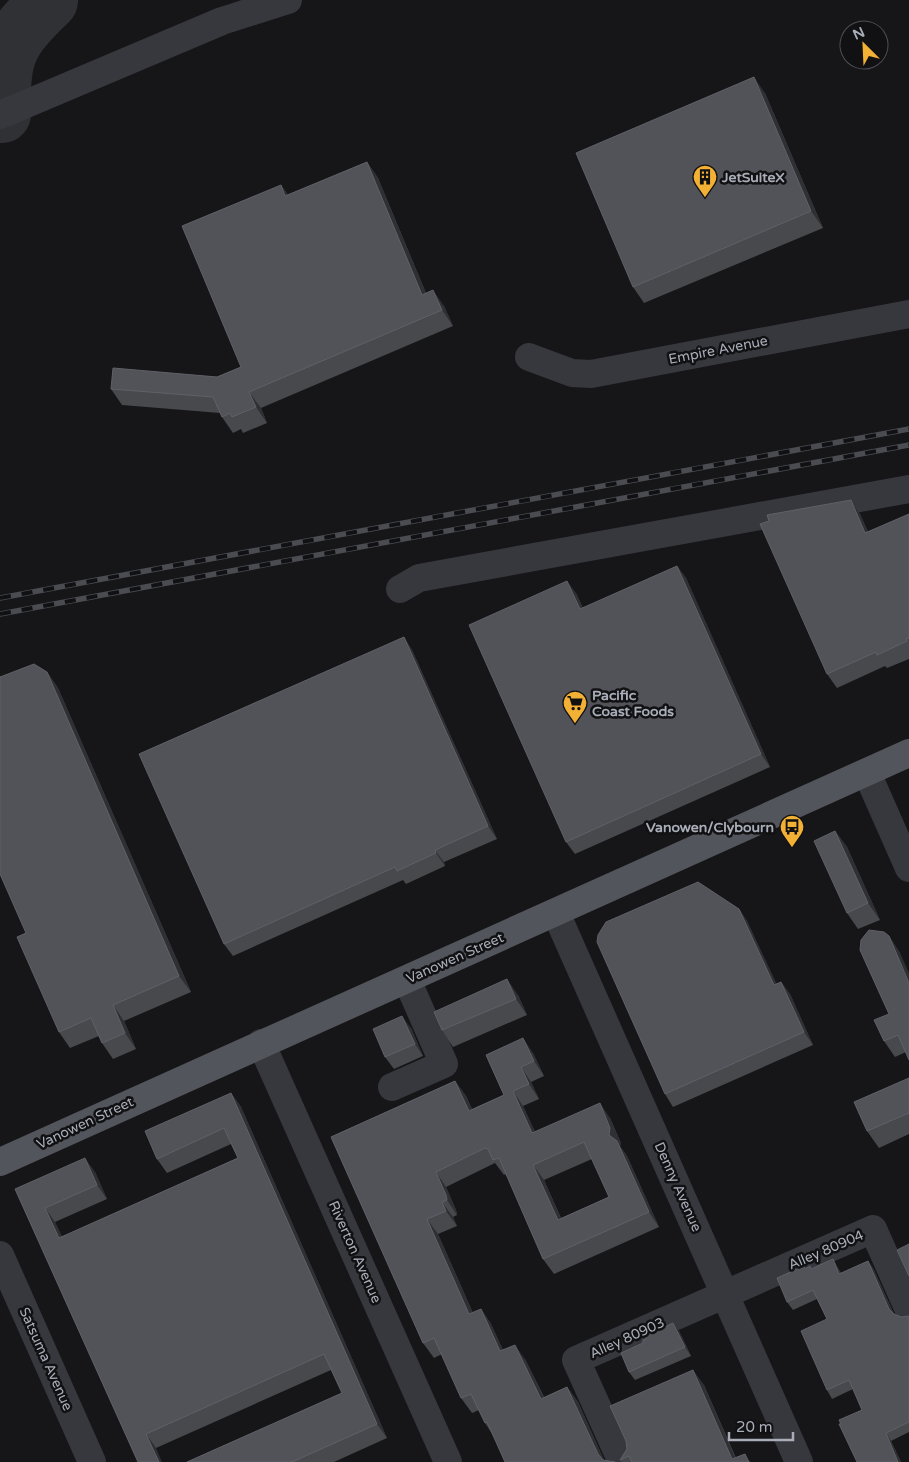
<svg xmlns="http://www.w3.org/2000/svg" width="909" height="1462" font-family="'Varela Round',sans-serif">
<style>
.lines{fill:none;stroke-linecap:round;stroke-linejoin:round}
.taxiway{stroke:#303135;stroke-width:58}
.minor{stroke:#37383d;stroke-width:28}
.major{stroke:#53555c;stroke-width:28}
.rail-casing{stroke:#4a4c52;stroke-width:5.5}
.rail{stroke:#111113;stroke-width:4;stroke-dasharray:11;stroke-linecap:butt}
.wall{fill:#47494d;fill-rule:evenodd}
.shaded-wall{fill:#2f3033}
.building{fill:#525359;stroke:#5f6168;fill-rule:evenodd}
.labels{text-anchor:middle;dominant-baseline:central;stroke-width:5;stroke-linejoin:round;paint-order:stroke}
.poi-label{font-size:14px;font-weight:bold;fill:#a8adb8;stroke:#111113;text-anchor:start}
.street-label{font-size:14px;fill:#a8adb8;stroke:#111113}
</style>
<rect width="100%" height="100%" fill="#161618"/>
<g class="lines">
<!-- taxiway -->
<path class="taxiway" d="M2,114c-2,-58 5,-73 47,-113"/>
<!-- minor -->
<path class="minor" d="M0,115l222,-94 66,-21
M529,357l43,16 19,1 318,-60
M400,589l19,-11 490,-89
M867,773l42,95
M556,913l243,549
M261,1043l187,419
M392,1087l52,-23 -37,-84
M0,1255l92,207
M622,1462l-46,-102 297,-131 36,81"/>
<!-- major -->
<path class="major" d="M0,1162l909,-409"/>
<defs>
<path id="rail" d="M0,598l909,-169
M0,614l909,-169"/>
</defs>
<!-- rail casing -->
<use href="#rail" class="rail-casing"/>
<!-- rail -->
<use href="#rail" class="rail"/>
</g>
<!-- wall -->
<path class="wall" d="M765,93l58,135 -179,75 -11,-16z
M367,162l11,16 48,115 18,13 9,20 -192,82 6,15 -24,10 -2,-4 -8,4 -11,-16 -2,-4 -98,-8 -11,-16 106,-12 24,-10 40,-182 7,10z
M851,500l9,14 8,18 41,-18v145l-22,9 -2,-2 -48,22 -10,-14z
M677,566l9,12 84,189 -195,87 -9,-12 10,-249 7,15z
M404,637l8,13 85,189 -53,23 1,4 -39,18 -3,-4 -170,76 -9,-12z
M47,672l11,16 133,304 -67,29 12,28 -23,10 -11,-16 -3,-7 -29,12 -11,-16 -33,-99z
M835,831l12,16 33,73 -22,9 -11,-16z
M739,909l8,12 29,63 5,-2 9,12 23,51 -140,62 -8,-13z
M889,936l11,17 6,99 -11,5 -11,-16 5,-27z
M518,995l9,20 -74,32 -11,-17z
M411,1028l12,28 -29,13 -9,-12z
M533,1053l11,23 -13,6 8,17 -16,7 12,26 75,-14 11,25 -1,3 7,10 32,71 -105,47 -11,-15 -37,-85 -2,1 -9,-12 -49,24 10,23 1,5 -4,2 4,9 -19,8 35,79 8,-4 10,15 12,26 22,9 19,38 23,-10 11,15 26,58 -99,2 -12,-27 -8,-12 -6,-13 -7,3 -11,-15 -19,-44 -8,4 -11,-15 -92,-206 124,-56 11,15 6,13 32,-14 -18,-40zM592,1159l17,38 -48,21 -17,-38z
M909,1078v56l-30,14 -12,-17z
M231,1093l10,14 146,331 -53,24h-147l155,-69 -11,-23 -175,78 -18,14 -123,-273 80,-17 12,27 -52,23 7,15 176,-79 -7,-14 -64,29 -10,-14z
M833,1259l5,9 3,5 27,-12 6,9 20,44 7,3 8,-1v116l-18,9 10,21h-44l5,-52 -9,-21 -21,10 -5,-9v-71l-10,-20 -24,11 -6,-8 25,-33z
M679,1331l12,25 -56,24 -6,-8 14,-29z
M704,1385l32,73 15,4h-129l-2,-2z"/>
<!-- shaded-wall -->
<path class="shaded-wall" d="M754,77l11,16 58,135 -12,-17z
M367,162l11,16 55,132 -11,-15z
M281,185l11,16 -7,-5z
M433,290l11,16 9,20 -11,-16z
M249,392l12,16 6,15 -11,-16z
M851,500l9,14 15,33 -10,-14z
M677,566l9,12 84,189 -9,-13z
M567,581l9,12 13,29 -9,-13z
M404,637l8,13 85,189 -9,-13z
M47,672l11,16 133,304 -12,-16z
M835,831l12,16 33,73 -12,-17z
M435,850l9,12 1,4 -9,-13z
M739,909l8,12 36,76 -9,-12z
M889,936l11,17 9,20v10z
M507,979l11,16 9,20 -11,-16z
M781,982l9,12 23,51 -9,-13z
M113,1005l11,16 12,28 -11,-16z
M402,1016l9,12 12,28 -8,-12z
M523,1038l10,15 11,23 -10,-15z
M521,1067l10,15 8,17 -10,-15z
M455,1081l11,15 13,30 -10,-15z
M513,1091l10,15 19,42 -10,-15z
M231,1093l10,14 146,331 -10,-14z
M600,1103l10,15 11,25 -1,3 7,10 32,71 -10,-15 -40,-77z
M85,1158l10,14 12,27 -10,-14z
M533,1165l11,15 24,55 -10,-15z
M436,1172l10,15 10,23 1,5 -10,-15z
M442,1202l11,15 4,9 -11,-15z
M45,1208l10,14 14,31 -10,-15z
M427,1219l11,15 42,95 -11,-15z
M833,1259l5,9 7,14 -6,-8z
M868,1261l6,9 21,47 -6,-8z
M481,1309l10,15 19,42 -10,-15z
M673,1323l6,8 12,25 -6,-9z
M515,1345l10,14 26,54 -10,-14z
M693,1370l11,15 33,77 -5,-3z
M567,1387l11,15 27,60 -7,-8z
M886,1433l5,8 10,21h-3z
M146,1434l10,14 6,14h-3z"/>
<!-- building -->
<path class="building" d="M754,77l57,134 -178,76 -57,-134z
M367,162l55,133 11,-5 9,20 -193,82 7,15 -24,10 -2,-4 -8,4 -9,-20 -102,-8 2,-21 104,9 24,-10 -59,-141 99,-41 4,11z
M851,500l14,33 44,-19v124l-3,1 1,2 -30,14 -1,-3 -49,22 -67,-150 9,-3 -2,-6z
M677,566l84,188 -195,88 -97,-217 98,-44 13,28z
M404,637l84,189 -53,24 1,3 -39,18 -2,-4 -171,77 -85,-190z
M34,664l13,8 132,304 -66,29 12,28 -23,10 -11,-25 -32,14 -42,-95 9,-4 -26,-59v-197z
M835,831l33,72 -21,10 -33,-72z
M698,882l41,27 35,76 7,-3 23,50 -139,62 -68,-152 1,-7 8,-13z
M869,930l15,2 5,4 20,47v77l-11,-25 -14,6 -10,-21 15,-6 -29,-64 1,-10z
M507,979l9,20 -74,31 -8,-18z
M402,1016l13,28 -30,13 -12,-28z
M523,1038l11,23 -13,6 8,17 -16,7 19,42 68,-30 10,25 -1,7 8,6 32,71 -106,47 -44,-101 -6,2 -5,-11 -3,-1 -49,24 10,23 1,5 -5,2 4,9 -19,8 42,95 12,-5 19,42 15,-6 26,54 26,-12 31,67 5,6 12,2h-110l-18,-40 -2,1 -14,-29 -10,4 -27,-60 -11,5 -92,-206 124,-56 14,30 35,-16 -18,-40zM584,1142l25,55 -51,23 -25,-55z
M909,1078v35l-42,18 -13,-29z
M231,1093l146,331 -85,38h-105l155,-69 -18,-39 -178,80 13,28h-21l-123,-273 70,-31 12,27 -52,23 14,30 179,-80 -14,-30 -67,31 -12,-28z
M909,1244v32l-12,-26z
M833,1259l6,15 29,-13 21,48 5,5 7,3 8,-1v106l-23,11 12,29h-41l-18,-38h2l-2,-4 23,-10 -13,-30 -22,10 -26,-59 26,-12 -14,-29 -26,12 -10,-24 27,-12 1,3 5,-3 1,3z
M673,1323l12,24 -56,25 -8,-19 22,-10v-3l3,-1 -1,-3z
M693,1370l39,89 13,-5 4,8h-117l-3,-6 -9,4 7,-11 -1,-8 -16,-35z"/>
<!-- icons -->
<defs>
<symbol id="building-pin" viewBox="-11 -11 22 30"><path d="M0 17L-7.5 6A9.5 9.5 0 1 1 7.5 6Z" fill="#f2b134" stroke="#111113"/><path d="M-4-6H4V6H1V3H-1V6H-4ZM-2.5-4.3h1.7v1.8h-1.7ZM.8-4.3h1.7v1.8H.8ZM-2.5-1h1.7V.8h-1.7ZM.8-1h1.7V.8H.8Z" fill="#111"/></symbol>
<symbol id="supermarket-pin" viewBox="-11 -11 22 30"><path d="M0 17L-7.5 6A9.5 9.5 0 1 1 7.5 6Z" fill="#f2b134" stroke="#111113"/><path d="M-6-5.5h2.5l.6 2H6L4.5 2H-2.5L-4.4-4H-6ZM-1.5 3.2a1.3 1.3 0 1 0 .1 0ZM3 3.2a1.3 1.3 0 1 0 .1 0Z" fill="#111"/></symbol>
<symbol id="bus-pin" viewBox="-11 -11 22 30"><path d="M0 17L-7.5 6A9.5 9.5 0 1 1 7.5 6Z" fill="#f2b134" stroke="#111113"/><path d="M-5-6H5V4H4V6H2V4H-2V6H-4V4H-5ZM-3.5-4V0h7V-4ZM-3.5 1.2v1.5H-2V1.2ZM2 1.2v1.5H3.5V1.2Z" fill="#111"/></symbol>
</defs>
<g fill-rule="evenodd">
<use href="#building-pin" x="691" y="163" width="28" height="38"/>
<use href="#supermarket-pin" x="561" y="689" width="28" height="38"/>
<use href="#bus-pin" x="778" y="813" width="28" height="38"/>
</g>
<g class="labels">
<!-- poi labels -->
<g class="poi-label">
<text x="722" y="177">JetSuiteX</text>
<text x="592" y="695">Pacific<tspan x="592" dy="16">Coast Foods</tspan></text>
<text x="774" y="827" text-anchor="end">Vanowen/Clybourn</text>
</g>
<!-- street labels -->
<g class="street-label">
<text transform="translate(718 350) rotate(-11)">Empire Avenue</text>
<text transform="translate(455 958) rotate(-24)">Vanowen Street</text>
<text transform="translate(85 1123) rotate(-25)">Vanowen Street</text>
<text transform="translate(678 1187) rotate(66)">Denny Avenue</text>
<text transform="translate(826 1250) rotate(-23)">Alley 80904</text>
<text transform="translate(355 1252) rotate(66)">Riverton Avenue</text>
<text transform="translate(627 1338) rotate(-24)">Alley 80903</text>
<text transform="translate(46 1359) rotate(66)">Satsuma Avenue</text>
</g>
</g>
<!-- north arrow -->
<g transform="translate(864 45) rotate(336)"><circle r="24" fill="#111113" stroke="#4d4f55"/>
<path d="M0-4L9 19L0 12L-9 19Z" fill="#f2b134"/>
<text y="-8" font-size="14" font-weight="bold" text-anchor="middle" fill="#a8adb8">N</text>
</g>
<!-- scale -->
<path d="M729 1432v8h64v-8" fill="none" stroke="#a8adb8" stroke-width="2.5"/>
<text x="736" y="1432" font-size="15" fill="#a8adb8" stroke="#111113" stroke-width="4" paint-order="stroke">20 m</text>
</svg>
